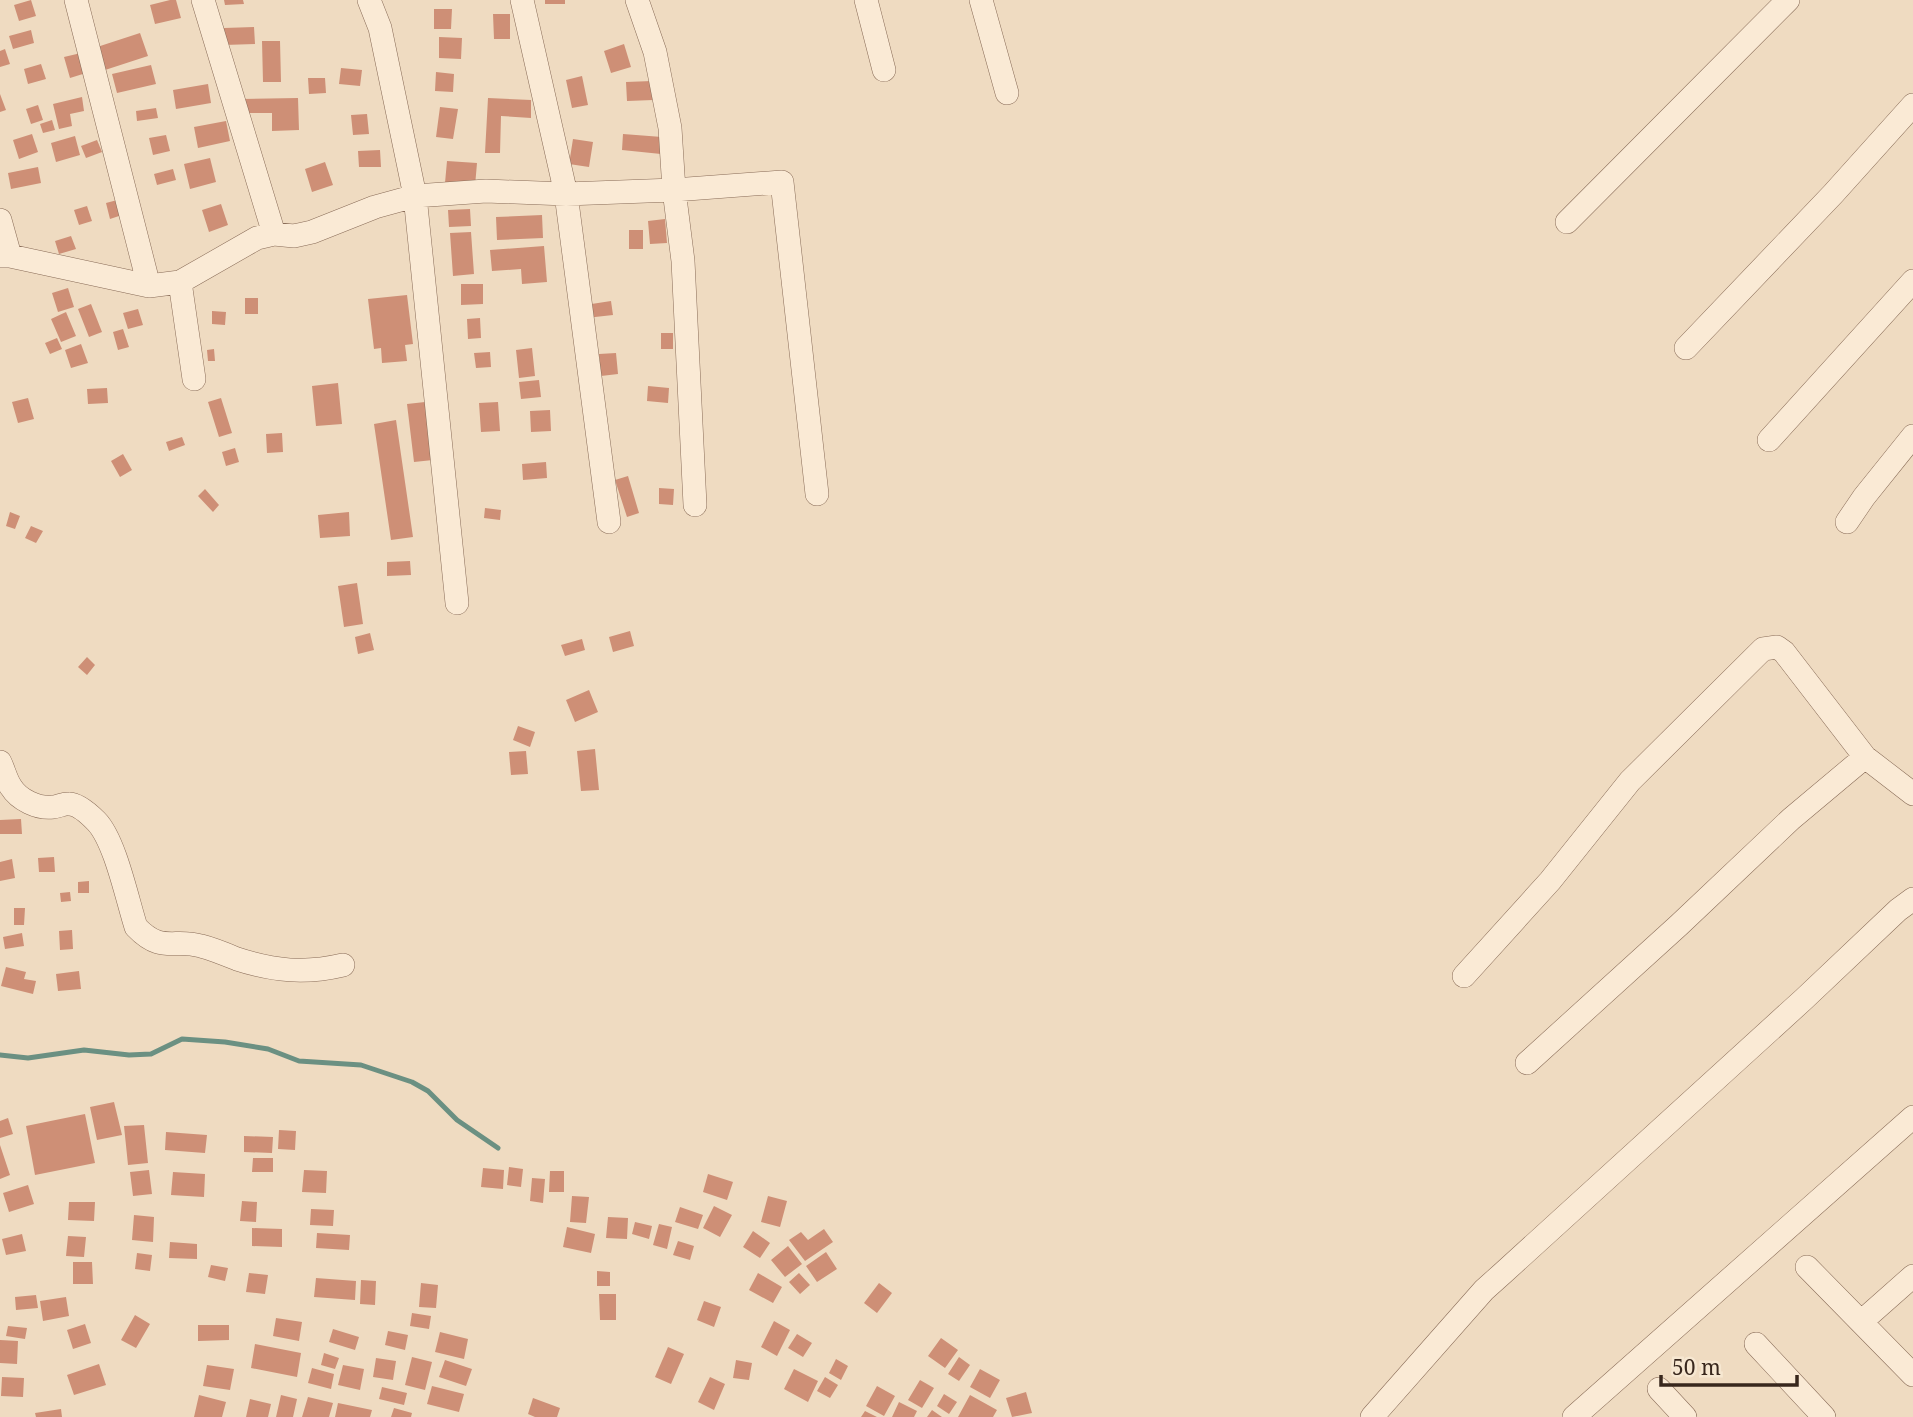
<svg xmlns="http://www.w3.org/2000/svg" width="1913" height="1417" font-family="'Noto Serif',serif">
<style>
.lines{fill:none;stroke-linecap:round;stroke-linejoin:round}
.stream{stroke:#6b9082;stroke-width:5}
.building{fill:#ce8f76}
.street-casing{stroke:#896c58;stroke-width:24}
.street{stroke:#faead5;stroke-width:23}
</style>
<rect width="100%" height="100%" fill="#efdbc1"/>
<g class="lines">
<!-- stream -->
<path class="stream" d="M0,1055l28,3 56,-8 45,5 22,-1 31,-15 43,3 43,7 31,12 62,4 51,17 16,9 29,29 41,28"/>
</g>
<!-- building -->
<path class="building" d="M31,0l5,16 -17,5 -5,-16z
M170,0h6l5,18 -26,6 -5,-19z
M224,0h19l1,4 -19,1z
M545,0h20v4h-20z
M434,9h18l-1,20h-17z
M493,14h17v25h-16z
M254,27l1,17 -31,1v-17z
M31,30l3,13 -21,6 -4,-13z
M140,33l8,23 -46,15 -8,-23z
M439,37l23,1 -1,21 -22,-1z
M262,41h18l1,41h-18z
M624,44l7,23 -20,6 -7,-22z
M5,49l5,15 -10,3v-16z
M81,53l5,20 -16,5 -6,-21z
M41,64l5,15 -18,5 -4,-15z
M151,65l5,19 -39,9 -5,-19z
M341,68l21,2 -2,16 -21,-2z
M436,72l18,2 -1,18 -18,-1z
M582,76l6,29 -16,3 -6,-28z
M308,78h17l1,15 -17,1z
M652,81l1,19 -26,1 -1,-19z
M208,84l3,19 -35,6 -3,-19z
M0,94l6,16 -6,2z
M82,97l2,14 -14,3 2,12 -13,3 -6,-25z
M298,98l1,32 -27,1v-18h-29l-1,-14z
M488,98l43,2v18l-30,-2 -1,37h-15z
M38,105l5,15 -12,4 -5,-15z
M440,107l18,2 -5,30 -17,-2z
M156,108l2,10 -21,3 -1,-10z
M367,114l2,20 -16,1 -2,-20z
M52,120l3,10 -12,3 -3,-9z
M226,121l4,20 -32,7 -4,-21z
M32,134l6,18 -19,7 -6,-19z
M623,134l39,3 -1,17 -39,-4z
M166,135l4,16 -17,4 -4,-17z
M75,136l5,19 -24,7 -5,-19z
M573,139l20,3 -4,25 -20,-3z
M97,140l5,12 -16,6 -5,-12z
M380,150l1,17h-22l-1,-16z
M210,158l6,24 -26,7 -6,-25z
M447,161l30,2 -2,23 -30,-3z
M325,162l8,23 -21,7 -7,-23z
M38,167l3,16 -30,6 -3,-16z
M173,169l3,11 -19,5 -3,-11z
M121,199l4,15 -15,5 -4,-16z
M221,204l7,21 -19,7 -7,-22z
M87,206l5,15 -13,4 -5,-15z
M470,209l1,17 -22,1 -1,-17z
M542,215l1,23 -46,2 -1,-23z
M665,219l2,24 -17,1 -2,-23z
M629,230h14v19h-14z
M471,232l3,42 -21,2 -3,-43z
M71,236l5,13 -17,5 -4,-13z
M544,246l3,36 -25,2 -1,-15 -29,2 -2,-21z
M461,284h22v20l-22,1z
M68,288l6,19 -16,5 -6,-19z
M407,295l6,49 -8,1 2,16 -25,2 -1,-15 -7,1 -6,-50z
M245,298h13v16h-13z
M611,301l2,14 -27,3 -1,-13z
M91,304l11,28 -13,5 -11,-28z
M138,309l5,16 -15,4 -5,-16z
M212,311l14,1 -1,13 -13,-1z
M66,312l10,24 -15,6 -10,-23z
M480,318l1,20 -13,1 -1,-20z
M123,329l6,18 -11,3 -5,-18z
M661,333h12v16h-12z
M57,338l5,11 -12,5 -5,-11z
M81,344l7,19 -17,5 -6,-18z
M532,348l3,28 -16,2 -3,-28z
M214,349l1,12h-7l-1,-11z
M490,352l1,15 -15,1 -2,-15z
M616,353l2,21 -17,2 -2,-22z
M539,380l2,17 -20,2 -2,-17z
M338,383l4,41 -26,2 -4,-40z
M648,386l21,2 -1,15 -21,-2z
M107,388l1,15 -20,1 -1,-15z
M28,398l6,21 -16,4 -6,-21z
M221,398l11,35 -13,4 -11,-35z
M425,402l8,58 -19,2 -7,-58z
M498,402l2,29 -19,1 -2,-29z
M550,410l1,21 -20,1 -1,-21z
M396,420l17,117 -22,3 -17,-116z
M282,433l1,19 -16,1 -1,-19z
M182,437l3,8 -16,6 -3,-9z
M235,448l4,14 -13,4 -4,-14z
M123,454l9,16 -12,7 -9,-16z
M546,462l1,16 -24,2 -1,-16z
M628,476l11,37 -12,4 -12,-37z
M659,488l15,1 -1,16 -14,-1z
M205,489l14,16 -6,7 -15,-16z
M485,508l16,2 -1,10 -16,-2z
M10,512l10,4 -5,13 -9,-3z
M349,512l1,24 -30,2 -2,-23z
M31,526l12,5 -7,12 -11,-5z
M410,561l1,14 -24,1v-14z
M357,583l6,41 -19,3 -6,-41z
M630,631l4,15 -21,6 -4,-15z
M370,633l4,17 -16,4 -3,-17z
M582,639l3,11 -20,6 -4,-11z
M87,657l8,8 -8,10 -9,-8z
M589,690l9,22 -23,10 -9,-22z
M518,726l17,6 -5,15 -17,-7z
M595,749l4,41 -18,1 -4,-40z
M526,751l2,23 -17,1 -2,-23z
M21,819l1,15h-22v-14z
M54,857l1,15h-16l-1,-14z
M12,859l3,19 -15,3v-19z
M89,881v12h-11v-11z
M70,892l1,9 -10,1 -1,-9z
M14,908h11l-1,17h-10z
M72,930l1,19 -13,1 -1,-19z
M22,933l2,13 -19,3 -2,-12z
M6,967l20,5 -2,7 12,2 -3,13 -32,-8z
M79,971l2,18 -23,2 -2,-17z
M114,1102l8,33 -25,5 -7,-33z
M85,1114l10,49 -60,12 -9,-49z
M8,1118l5,16 -13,4v-17z
M144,1125l4,38 -20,2 -4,-39z
M279,1130l17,1 -1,19 -17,-1z
M166,1132l41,3 -2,18 -40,-3z
M244,1136l29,1 -1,16 -28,-1z
M0,1145l10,30 -10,4z
M253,1158h20v14h-21z
M509,1167l14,2 -2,18 -14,-2z
M483,1168l21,2 -1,19 -22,-2z
M149,1170l3,24 -19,2 -3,-24z
M304,1170l23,1 -1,22 -24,-1z
M550,1171h14v21h-15z
M173,1172l32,2 -1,23 -33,-2z
M708,1174l25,8 -6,18 -24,-8z
M532,1178l13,1 -2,24 -13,-2z
M28,1185l6,19 -25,8 -6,-19z
M572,1196l17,1 -3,26 -16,-1z
M768,1196l19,5 -7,26 -19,-5z
M242,1201l15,1 -1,20 -16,-1z
M69,1202h26l-1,19 -26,-1z
M714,1206l18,9 -12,22 -17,-9z
M680,1207l23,8 -5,14 -23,-7z
M311,1209l23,1 -1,16 -23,-1z
M134,1215l20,2 -1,25 -21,-2z
M608,1217l20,1 -1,21 -21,-1z
M635,1222l17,4 -3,13 -17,-5z
M659,1224l13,3 -5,22 -14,-4z
M567,1227l28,7 -4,19 -28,-6z
M252,1228l30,1v18l-30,-1z
M824,1229l9,13 -28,19 -16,-21 12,-8 7,8z
M753,1231l17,12 -10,15 -17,-11z
M317,1233l33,2 -1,15 -33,-2z
M22,1234l4,17 -20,4 -4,-16z
M68,1236l18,1 -2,20 -18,-1z
M678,1241l16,5 -4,14 -17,-5z
M170,1242l27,2v15l-28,-1z
M788,1246l14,18 -17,13 -14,-17z
M826,1252l11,17 -20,13 -11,-16z
M137,1253l15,2 -2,16 -15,-2z
M73,1262h19l1,22h-20z
M211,1265l17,3 -3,13 -17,-4z
M597,1271l13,1v14h-13z
M249,1273l19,2 -3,19 -19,-2z
M758,1273l24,14 -9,16 -24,-13z
M799,1273l11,12 -10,9 -11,-12z
M316,1278l40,3 -1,19 -41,-3z
M361,1280l15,1 -1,24 -15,-1z
M421,1283l17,2 -2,23 -17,-1z
M879,1283l13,10 -15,20 -13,-10z
M599,1294h17v26h-16z
M36,1295l2,13 -22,2 -1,-13z
M66,1297l3,19 -26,5 -3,-20z
M704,1301l17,6 -7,20 -17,-7z
M412,1313l19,3 -2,13 -19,-3z
M135,1315l15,9 -14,24 -15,-8z
M276,1318l26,4 -3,19 -26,-5z
M774,1321l16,9 -13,26 -16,-9z
M85,1324l6,19 -18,6 -6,-19z
M198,1325h31v15l-31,1z
M8,1326l19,2 -2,11 -19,-3z
M333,1329l26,8 -4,13 -26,-8z
M388,1331l20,4 -3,15 -20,-5z
M440,1332l28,7 -4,20 -29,-7z
M797,1334l15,9 -9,14 -15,-9z
M941,1338l17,12 -13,18 -17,-12z
M0,1340l18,1 -1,23 -17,-1z
M255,1344l46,9 -4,24 -46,-9z
M668,1347l16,7 -13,30 -16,-7z
M324,1353l15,5 -4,11 -14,-4z
M412,1357l20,5 -7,28 -20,-5z
M959,1357l11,8 -11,16 -11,-7z
M376,1358l20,3 -3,19 -20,-3z
M836,1359l12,7 -7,14 -12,-7z
M445,1360l27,9 -6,17 -27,-9z
M736,1360l16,3 -3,17 -16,-2z
M99,1364l7,21 -32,10 -7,-20z
M207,1365l27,4 -4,21 -27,-4z
M343,1365l21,4 -4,21 -22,-5z
M312,1368l22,6 -3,15 -23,-6z
M794,1369l24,12 -10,21 -24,-13z
M980,1369l20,11 -10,18 -20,-11z
M2,1377l22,1 -1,19 -22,-1z
M710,1377l15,7 -11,26 -16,-8z
M825,1377l13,8 -8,13 -13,-7z
M920,1380l14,8 -12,20 -14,-8z
M432,1386l32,8 -5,18 -32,-8z
M877,1386l18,10 -11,20 -18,-10z
M382,1387l25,6 -3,12 -25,-6z
M1026,1392l6,21 -20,4 -6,-19z
M944,1394l13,8 -8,12 -12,-8z
M199,1395l27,7 -4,15h-28z
M281,1395l16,4 -4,18h-17z
M970,1395l27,15 -4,7h-35z
M308,1397l25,6 -4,14h-27z
M533,1398l27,10 -3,9h-22l-7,-3z
M250,1399l21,5 -3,13h-22z
M899,1402l18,9 -3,6h-22z
M338,1403l34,7 -2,7h-35z
M394,1408l18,5 -1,4h-20z
M61,1409l1,8h-26l-1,-4z
M932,1410l10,7h-15z
M865,1411l12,6h-16z"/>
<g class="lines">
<defs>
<path id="street" d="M76,0l73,286
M203,0l71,234
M369,0l11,28 35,168 42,407
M522,0l44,194 43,328
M637,0l18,52 15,76 4,62 9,71 12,244
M866,0l18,70
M981,0l26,93
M0,220l10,36
M1567,222l221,-222
M0,256h10l139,30 31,-4 77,-44 17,-4 20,2 18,-4 63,-25 40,-11 71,-5 80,3 108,-4 108,-8 35,312
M180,282l14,97
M1686,348l147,-154 80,-89
M1769,440l144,-159
M1847,522l17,-25 49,-61
M0,762c4,8 6,18 11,25 8,13 27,22 42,20 5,0 11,-4 16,-3 9,0 21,11 27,17 19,19 31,78 40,106 26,27 37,11 65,19 12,3 24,8 36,13 37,12 68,15 106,6
M1464,976l86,-95 80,-100 133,-132 14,-2 7,5 81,105
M1527,1063l152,-138 112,-106 74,-62 48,37
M1807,1267l106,108
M1861,1322l52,-46
M1756,1344l68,73
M1659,1389l26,28
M1372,1417l112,-127 19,-17 301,-274 94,-89 15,-11
M1574,1417l339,-300"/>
</defs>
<!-- street casing -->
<use href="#street" class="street-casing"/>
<!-- street -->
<use href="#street" class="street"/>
</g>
<!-- scale -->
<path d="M1661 1375v10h136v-10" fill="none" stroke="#38271d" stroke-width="3.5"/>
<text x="1672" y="1375" font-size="21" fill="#38271d" stroke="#f6e7d1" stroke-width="5" paint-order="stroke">50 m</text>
</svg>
